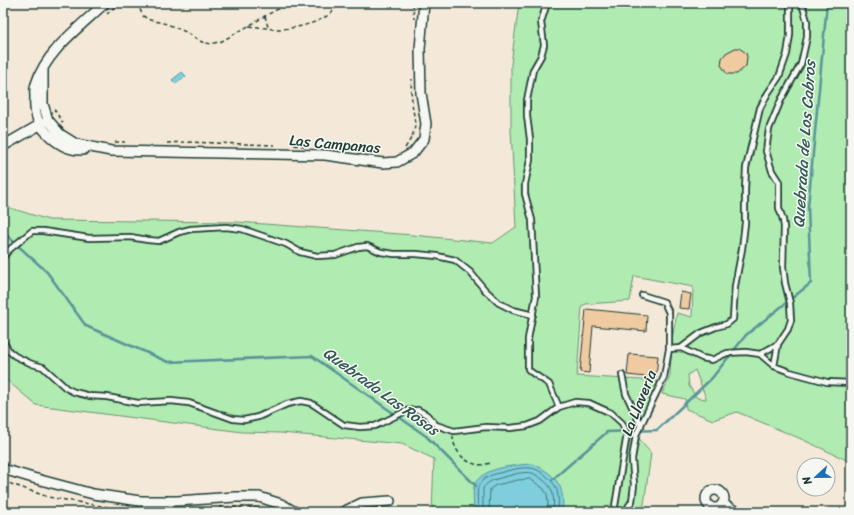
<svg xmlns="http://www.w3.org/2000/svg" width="854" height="515" font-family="Sriracha,sans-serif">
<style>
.green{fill:#b0ebb1;stroke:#689472;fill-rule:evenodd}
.water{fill:#7fcedd;stroke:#599499}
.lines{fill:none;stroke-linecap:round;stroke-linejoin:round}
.shore{stroke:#457778;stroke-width:1}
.stream{stroke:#599499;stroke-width:2.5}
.building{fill:#f0caa0;stroke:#1f3d34}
.service-casing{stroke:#1f3d34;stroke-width:8}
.minor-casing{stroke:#1f3d34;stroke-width:12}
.path{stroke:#1f3d34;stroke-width:1.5;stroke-dasharray:4 3;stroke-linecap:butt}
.service{stroke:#f6f6f2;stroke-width:4.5}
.minor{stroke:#f6f6f2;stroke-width:9}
.labels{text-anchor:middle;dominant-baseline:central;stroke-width:3;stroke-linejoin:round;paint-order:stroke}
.street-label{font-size:15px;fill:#1f3d34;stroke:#f6f6f2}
.water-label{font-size:16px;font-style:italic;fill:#325a56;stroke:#f6f6f2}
</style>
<rect width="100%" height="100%" fill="#f4e9d9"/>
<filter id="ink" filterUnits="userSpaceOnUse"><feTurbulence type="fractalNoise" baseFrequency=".025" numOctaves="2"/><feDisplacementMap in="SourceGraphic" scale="8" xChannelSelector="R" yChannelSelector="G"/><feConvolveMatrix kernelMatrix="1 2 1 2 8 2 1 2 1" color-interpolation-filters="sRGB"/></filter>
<g filter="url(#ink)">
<!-- green -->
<path class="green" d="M519,3h332v459l-52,-24 -62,-26 -24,8 -27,-11 -1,-10 -23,-5 8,-18 2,-37 5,-26 15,4 1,-30 -59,-11 -4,25 -44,3 -4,2 -5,70 81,5v2h1l-14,31 -10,17 7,12 9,10 -8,59h-211l2,-53 -32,-15 -121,-11 -39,-1 -206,-27 -33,-28v-176l4,6 42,13 188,2 176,13 80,8 23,-16 -5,-98v-65zM695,370l11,28v1l-9,-1 -8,-12 -1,-11z"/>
<!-- water -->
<path class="water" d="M182,72l4,4 -10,8 -4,-4z
M533,464c22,10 33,22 29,48h-88c0,-7 -2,-23 1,-28 8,-17 41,-19 58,-20z"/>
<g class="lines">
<!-- shore -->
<path class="shore" d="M478,512c0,-8 -2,-21 1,-27 5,-9 16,-11 24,-13 9,-2 18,-5 27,-4 5,0 11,4 14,6 15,12 15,20 14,38
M483,512v-24c5,-7 13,-9 21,-11 8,-2 19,-6 28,-4 3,1 7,4 10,6 13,10 12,18 11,33
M489,512l1,-23 6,-4 22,-5 12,-1 13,9 4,6 1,9 -1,9"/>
<!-- stream -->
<path class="stream" d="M3,232l44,40 39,54 82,36 144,-6 114,80 50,50
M552,480l55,-48 50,-2 55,-52 34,-43 65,-52 -3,-76 19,-204"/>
</g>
<!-- building -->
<path class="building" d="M735,48h4l7,5 1,4 -1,9 -9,8h-10l-6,-9 1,-7 4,-5z
M681,292l10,2 -2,15 -10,-1z
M586,309l61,6 -1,16 -53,-5 -4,47 -9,-1z
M629,354l29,2 -2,22 -29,-3z"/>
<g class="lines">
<defs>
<path id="service" d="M547,3l-6,19 3,23 -3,11 -8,14 -6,30v16l3,23v21l-5,24v10l7,26 4,76 -8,43v30l3,3 18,12 10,23
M3,257l6,-7 23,-19h11l46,7 41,-1 18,3 11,1 20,-9 12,-3 35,-2 16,2 44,15 14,8 17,4 18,-1 23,-8 9,-1 14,6 13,2h22l21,2 18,4 15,12 15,18 14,13 14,7 20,5
M3,341l6,10 6,5 17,8 11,3 23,21 8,4 16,4 17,1 31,6 33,-2 18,2 44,16 11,1 14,-3 29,-13 14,-3 10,2 33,22 16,2 15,-1 31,-15 12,-1 9,5 9,10 18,6 32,-4 24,1 17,-2 13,-5 19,-14 16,-5 14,1 22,10 11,10 5,11 -13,78
M681,348l21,10 10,2 15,-7 19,-1 14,2 14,12 16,6 37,10 24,1
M669,349l12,-1 20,-15 15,-6 11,-3 6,-5 2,-33 7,-37 3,-26v-33l1,-22 14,-60 8,-15 11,-16 8,-23 3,-19v-32
M760,354l18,-10 10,-15 3,-9 -1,-17 -5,-20 -2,-16 1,-40 -1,-7 -4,-12v-26l-7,-11 -6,-20 3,-22 12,-29 20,-36 6,-27v-16l-4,-14 2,-4
M774,366l4,-22
M622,375l4,19 15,32
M625,512l7,-11 2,-16 -2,-26 4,-24 28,-58 5,-28v-36l-5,-11 -22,-7"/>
<path id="minor" d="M43,70v34l5,16 12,14 16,10 35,7 214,4 58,8 14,-1 16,-9 11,-14 2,-15 -5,-31 -1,-44 4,-46
M3,146l40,-23
M83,150c-15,1 -27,-7 -37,-18 -9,-9 -12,-20 -11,-33 0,-5 -1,-11 1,-15 10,-33 45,-58 69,-81
M3,469l30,9 60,16 47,7h37l58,-4h24l22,7 14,8
M706 499a9 9 0 1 1 18 0a9 9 0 1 1-18 0Z
M722,504l16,8
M343,512l19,-9 28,-2"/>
</defs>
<!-- service casing -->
<use href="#service" class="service-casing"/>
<!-- minor casing -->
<use href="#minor" class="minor-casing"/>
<!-- path -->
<path class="path" d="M137,3l6,13 7,4 17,4 19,8 16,10 9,2 11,-3 30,-17 13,-8 24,-13
M413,3l1,16
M107,14l12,-11
M265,16l3,11
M249,26c11,1 21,3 32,3 17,-1 51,-8 57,-26
M54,109l9,14
M115,142h10
M167,143l18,-1 90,3
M294,145l10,1
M405,148c15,-22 9,-24 7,-47 -1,-8 -1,-15 0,-22
M453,436c0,13 10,25 22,28 5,2 11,0 16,-1
M3,481l45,16 59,10 44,5 24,-2
M219,507l41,1 8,4"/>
<!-- service -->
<use href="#service" class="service"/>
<!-- minor -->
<use href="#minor" class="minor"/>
</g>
</g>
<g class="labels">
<!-- street labels -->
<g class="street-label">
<text transform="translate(335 144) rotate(5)">Las Campanas</text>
<text transform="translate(639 403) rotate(-68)">La Llaveria</text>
</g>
<!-- water labels -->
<g class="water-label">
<text transform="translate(804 144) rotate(-86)">Quebrada de Los Cabros</text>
<text transform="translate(381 391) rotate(36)">Quebrada Las Rosas</text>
</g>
</g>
<!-- margin -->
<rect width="854" height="515" fill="none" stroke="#f6f6f2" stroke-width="16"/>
<rect x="8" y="8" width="838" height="499" fill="none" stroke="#1f3d34" stroke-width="1.5" filter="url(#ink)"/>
<!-- north arrow -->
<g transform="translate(816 477) rotate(248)"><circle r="19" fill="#f6f6f2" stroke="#a0aca6"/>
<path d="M0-3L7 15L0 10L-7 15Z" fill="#1f6fb2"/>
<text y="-6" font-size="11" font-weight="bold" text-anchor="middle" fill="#1f3d34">N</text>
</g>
</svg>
